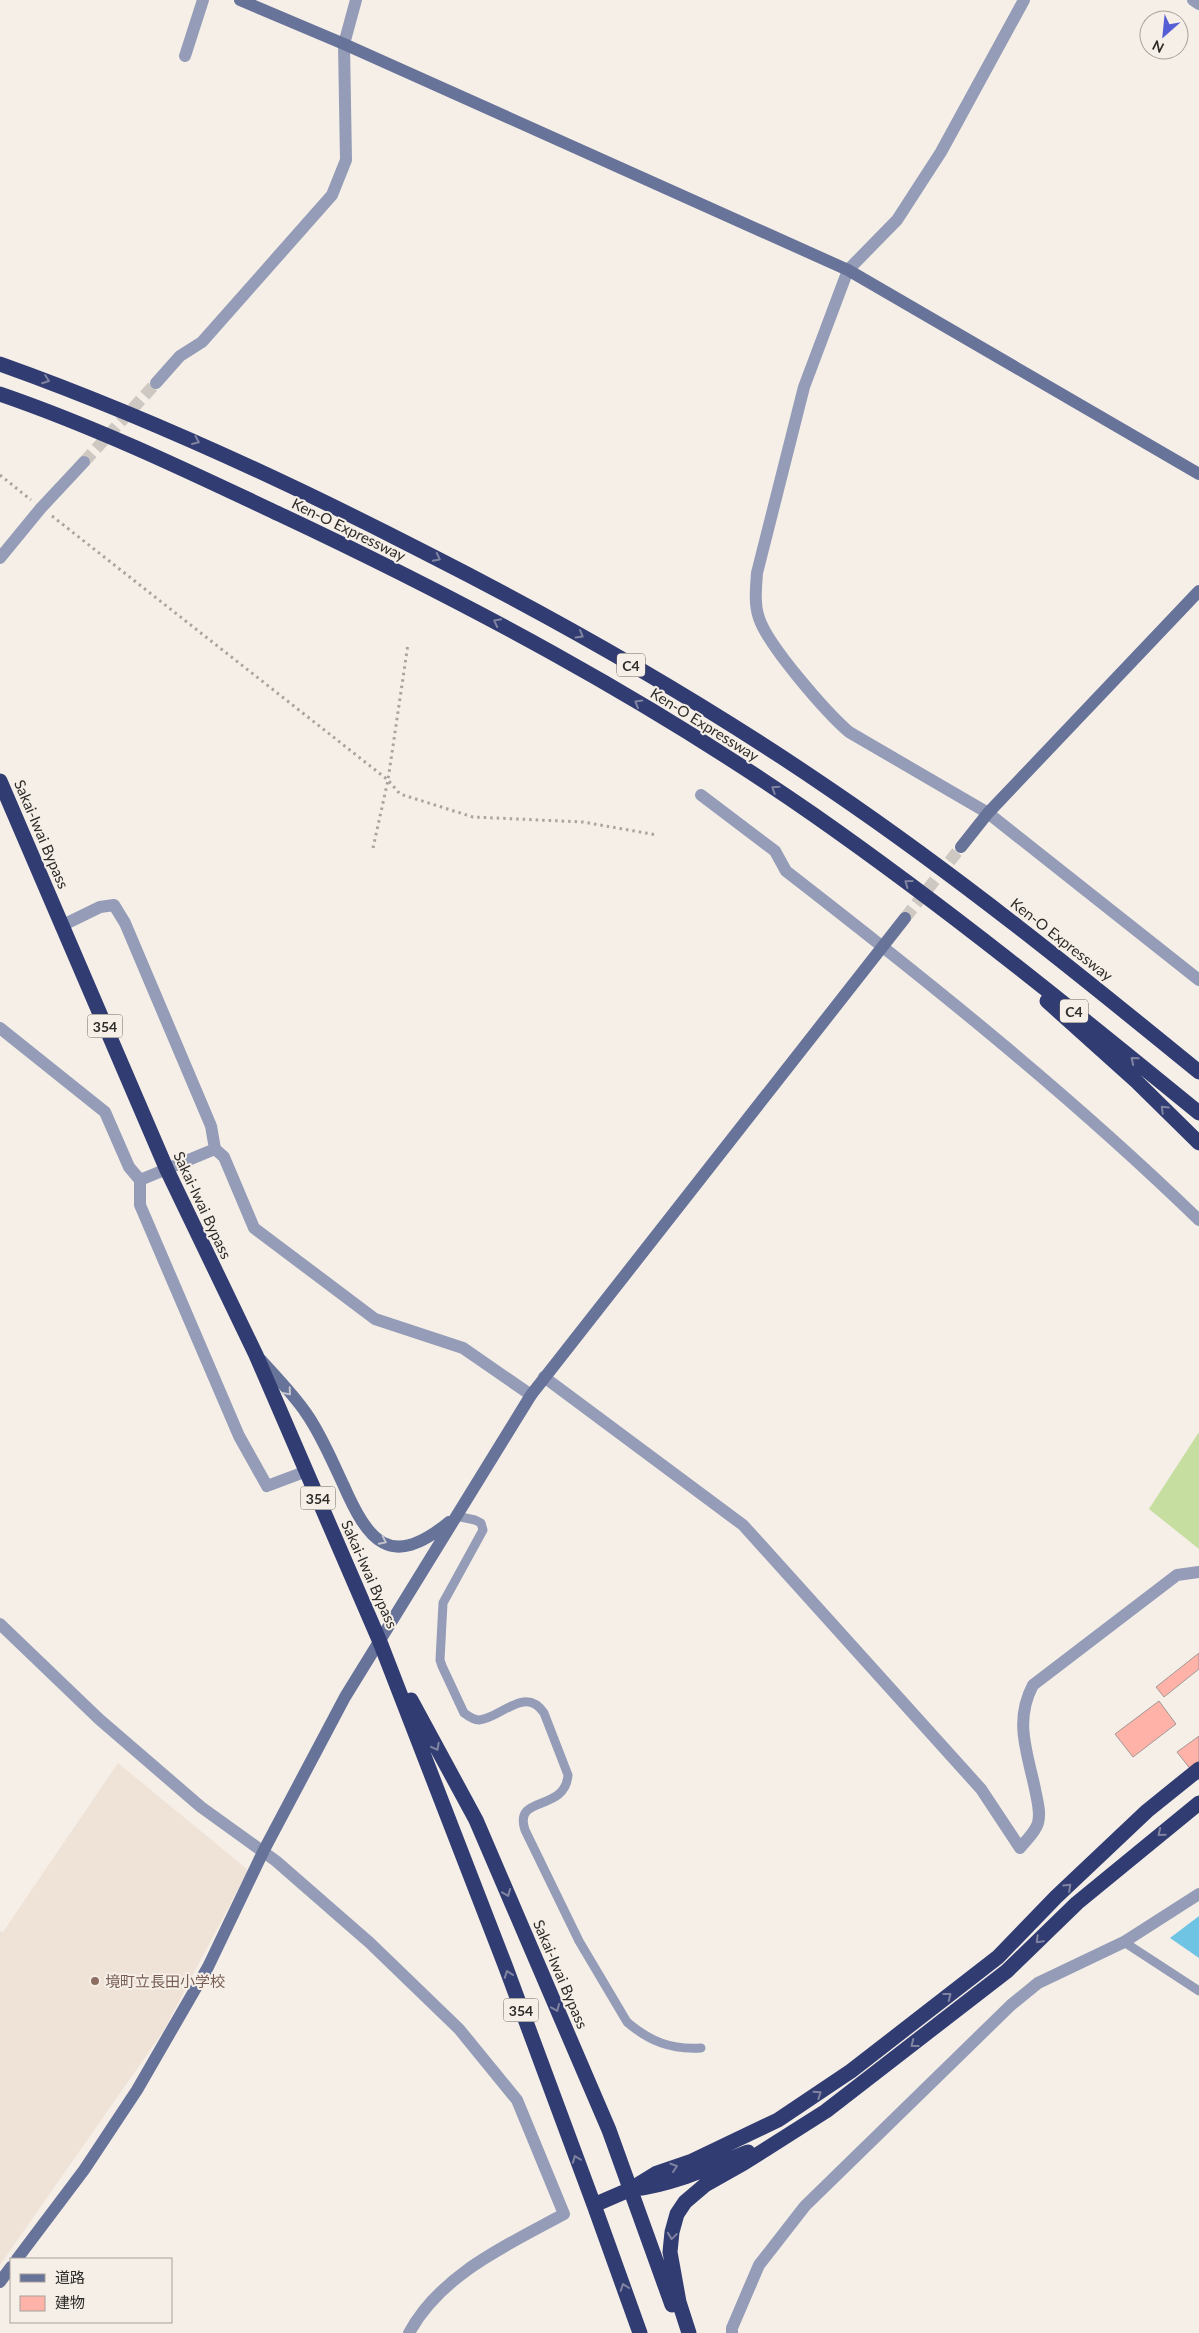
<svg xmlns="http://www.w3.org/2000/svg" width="1199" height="2333" font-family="Lato,'Noto Sans JP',sans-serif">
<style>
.built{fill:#efe2d6}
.green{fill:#c6dfa0}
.water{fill:#70c4e3}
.building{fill:#ffb2a7;stroke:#a29896}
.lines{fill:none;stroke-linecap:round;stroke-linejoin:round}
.street-tunnel{stroke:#cec8c2;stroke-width:12;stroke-dasharray:12 6;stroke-linecap:butt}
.secondary-tunnel{stroke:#cec8c2;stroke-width:12;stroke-dasharray:12 6;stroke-linecap:butt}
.path{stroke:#a9a49f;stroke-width:3;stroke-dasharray:2.5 4;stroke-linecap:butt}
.lane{stroke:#949cb7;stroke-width:9}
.street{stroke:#949cb7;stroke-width:12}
.secondary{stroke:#68739a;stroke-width:12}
.highway{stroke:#313c72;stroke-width:15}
.oneway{stroke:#8084a1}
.oneway2{stroke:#c4c4cd}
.education-dot{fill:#8d6e63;stroke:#f6efe8;stroke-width:2}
.labels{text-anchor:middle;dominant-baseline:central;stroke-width:4;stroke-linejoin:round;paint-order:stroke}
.shield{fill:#f6efe8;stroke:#6a6662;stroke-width:1}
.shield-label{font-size:14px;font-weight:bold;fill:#2e2c29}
.street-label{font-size:15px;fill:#2e2c29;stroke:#f6efe8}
.education-label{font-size:15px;fill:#785e54;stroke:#f6efe8;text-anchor:start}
</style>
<rect width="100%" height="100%" fill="#f6efe8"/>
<!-- built -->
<path class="built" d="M118,1763l130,107 -84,160 -164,235v-334l3,1z"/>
<!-- green -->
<path class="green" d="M1199,1432v117l-50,-40z"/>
<!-- water -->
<path class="water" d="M1199,1916v42l-29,-20z"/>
<!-- building -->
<path class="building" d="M1199,1653v16l-35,28 -8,-10z
M1159,1701l17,23 -43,33 -18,-23z
M1199,1736v44l-22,-28z"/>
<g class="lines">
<!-- street-tunnel -->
<path class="street-tunnel" d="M84,462l72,-79"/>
<!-- secondary-tunnel -->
<path class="secondary-tunnel" d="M905,918l56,-71"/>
<!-- path -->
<path class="path" d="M0,475l31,25
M52,516l336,264 12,14 73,23 110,5 74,13
M373,848l15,-68 20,-136"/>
<!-- lane -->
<path class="lane" d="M456,1516l19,4 6,3 2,7 -40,73 -3,57 2,6 22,47c4,3 9,7 15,7 22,-2 46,-35 65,-7l24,62c-3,38 -55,19 -43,55l54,111 48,81c22,19 44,28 74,26
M1124,1942l75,49"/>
<!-- street -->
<path class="street" d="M1024,0l-83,152 -44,68 -49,50 -44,117 -47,186c-1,15 -3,31 2,45 9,28 68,95 90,114l139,81 211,167
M1193,0l6,4
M185,56l18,-56
M156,383l24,-27 22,-14 130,-147 14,-35 -2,-116 12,-44
M0,558l41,-50 43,-46
M701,795l74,56 11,20c143,111 283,223 413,349
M61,926l39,-19 14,-2 11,18 86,203 4,23
M0,1028l105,84 24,55 11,13 75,-31 9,8 30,71 121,91 88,29 68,47
M140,1180v25l99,231 28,50 40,-15
M544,1377l199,148 238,264 39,59c6,-8 15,-15 18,-25 3,-11 -1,-23 -3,-34 -8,-38 -21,-68 -2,-104l144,-110 22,-3
M0,1624l99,95 102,88 75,54 94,82 89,86 58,71 47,114c-57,31 -123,60 -155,119
M732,2333v-5l27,-63 46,-59 206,-201 27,-22 86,-41 75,-48"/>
<!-- secondary -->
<path class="secondary" d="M240,0l104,44 504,226 351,204
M961,847l27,-34 211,-222
M261,1360c15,17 32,34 45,53 15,21 26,48 37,71 25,57 47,87 106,38
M17,2259l67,-89 53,-80 71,-123 56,-117 81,-153 186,-302 374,-477
M0,2282l11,-15"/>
<!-- highway -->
<path class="highway" d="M0,364c146,52 286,117 424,188 140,71 277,149 407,238 128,87 248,184 368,282
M0,394c96,33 188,77 279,120 185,87 367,184 535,301 133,93 259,195 385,298
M0,781l167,389 89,185 124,287 125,323 89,240 46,128
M1047,1001l89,80 63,62
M411,1700l65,120 133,310 63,175
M635,2189c40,-5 75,-22 113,-37
M594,2205l37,-16 26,-16 35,-12 86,-41 73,-49 147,-114 58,-60 91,-86 52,-42
M689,2333l-10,-31 -9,-50 2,-20 5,-18 8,-12 20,-17 39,-22 82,-52 181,-140 70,-68 122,-100"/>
</g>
<!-- one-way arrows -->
<defs><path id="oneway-chevron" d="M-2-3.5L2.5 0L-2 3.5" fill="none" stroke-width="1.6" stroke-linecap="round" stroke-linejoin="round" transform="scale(1.25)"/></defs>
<g class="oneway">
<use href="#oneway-chevron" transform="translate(46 380) rotate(20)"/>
<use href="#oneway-chevron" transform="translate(196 441) rotate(24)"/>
<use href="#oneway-chevron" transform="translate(437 558) rotate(27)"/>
<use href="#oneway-chevron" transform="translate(497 622) rotate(-153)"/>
<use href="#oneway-chevron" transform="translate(580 635) rotate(30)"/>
<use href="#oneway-chevron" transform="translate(638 703) rotate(-150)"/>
<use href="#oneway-chevron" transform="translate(775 789) rotate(-147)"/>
<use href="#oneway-chevron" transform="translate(908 883) rotate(-144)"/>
<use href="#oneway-chevron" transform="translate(1134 1060) rotate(-141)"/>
<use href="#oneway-chevron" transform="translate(1164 1109) rotate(-136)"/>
<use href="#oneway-chevron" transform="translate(436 1747) rotate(62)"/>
<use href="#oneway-chevron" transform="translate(1161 1833) rotate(141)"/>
<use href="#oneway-chevron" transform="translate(1068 1887) rotate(-43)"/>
<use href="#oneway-chevron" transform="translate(507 1893) rotate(67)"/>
<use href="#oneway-chevron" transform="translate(1039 1940) rotate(135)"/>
<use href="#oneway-chevron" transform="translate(508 1974) rotate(-110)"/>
<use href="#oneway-chevron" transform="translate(948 1996) rotate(-38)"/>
<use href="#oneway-chevron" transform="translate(556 2008) rotate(67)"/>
<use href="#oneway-chevron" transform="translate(914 2044) rotate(142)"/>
<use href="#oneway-chevron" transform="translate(818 2094) rotate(-34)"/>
<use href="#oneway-chevron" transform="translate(576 2159) rotate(-111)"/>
<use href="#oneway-chevron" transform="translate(674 2167) rotate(-19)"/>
<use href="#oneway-chevron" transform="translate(672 2236) rotate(98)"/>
<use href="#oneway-chevron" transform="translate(624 2287) rotate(-110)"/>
</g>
<g class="oneway2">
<use href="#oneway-chevron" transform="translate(288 1392) rotate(49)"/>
<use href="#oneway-chevron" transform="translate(383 1541) rotate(26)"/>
</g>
<!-- markers -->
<circle class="education-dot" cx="95" cy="1981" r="5"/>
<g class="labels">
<!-- shield labels -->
<g class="shield">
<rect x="617" y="653.5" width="28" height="23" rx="4"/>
<rect x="1060" y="999.5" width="28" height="23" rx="4"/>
<rect x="87.5" y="1014.5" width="35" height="23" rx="4"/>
<rect x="300.5" y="1486.5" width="35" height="23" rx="4"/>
<rect x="503.5" y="1998.5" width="35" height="23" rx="4"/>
</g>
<g class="shield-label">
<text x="631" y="665">C4</text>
<text x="1074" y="1011">C4</text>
<text x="105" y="1026">354</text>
<text x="318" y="1498">354</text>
<text x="521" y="2010">354</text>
</g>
<!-- street labels -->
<g class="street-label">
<text transform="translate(349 529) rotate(26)">Ken-O Expressway</text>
<text transform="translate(705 724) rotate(32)">Ken-O Expressway</text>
<text transform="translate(42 834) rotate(67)">Sakai-Iwai Bypass</text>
<text transform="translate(1062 939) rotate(38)">Ken-O Expressway</text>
<text transform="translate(203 1205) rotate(65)">Sakai-Iwai Bypass</text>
<text transform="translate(370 1574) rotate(66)">Sakai-Iwai Bypass</text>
<text transform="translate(561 1974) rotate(67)">Sakai-Iwai Bypass</text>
</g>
<!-- education labels -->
<g class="education-label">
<text x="105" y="1981">境町立長田小学校</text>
</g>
</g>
<!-- legend -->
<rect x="10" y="2258" width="162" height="65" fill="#f6efe8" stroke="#a6a19c"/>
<rect x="20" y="2274" width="25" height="8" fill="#68739a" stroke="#a6a19c"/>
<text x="55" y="2283" font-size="15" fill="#2e2c29">道路</text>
<rect x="20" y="2296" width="25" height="15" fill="#ffb2a7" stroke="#a6a19c"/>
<text x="55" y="2308" font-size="15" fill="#2e2c29">建物</text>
<!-- north arrow -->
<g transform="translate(1164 35) rotate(207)"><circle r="24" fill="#f6efe8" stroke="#a6a19c"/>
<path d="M0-4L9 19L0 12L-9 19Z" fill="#555ed5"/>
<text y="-8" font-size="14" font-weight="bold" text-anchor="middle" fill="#2e2c29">N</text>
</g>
</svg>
